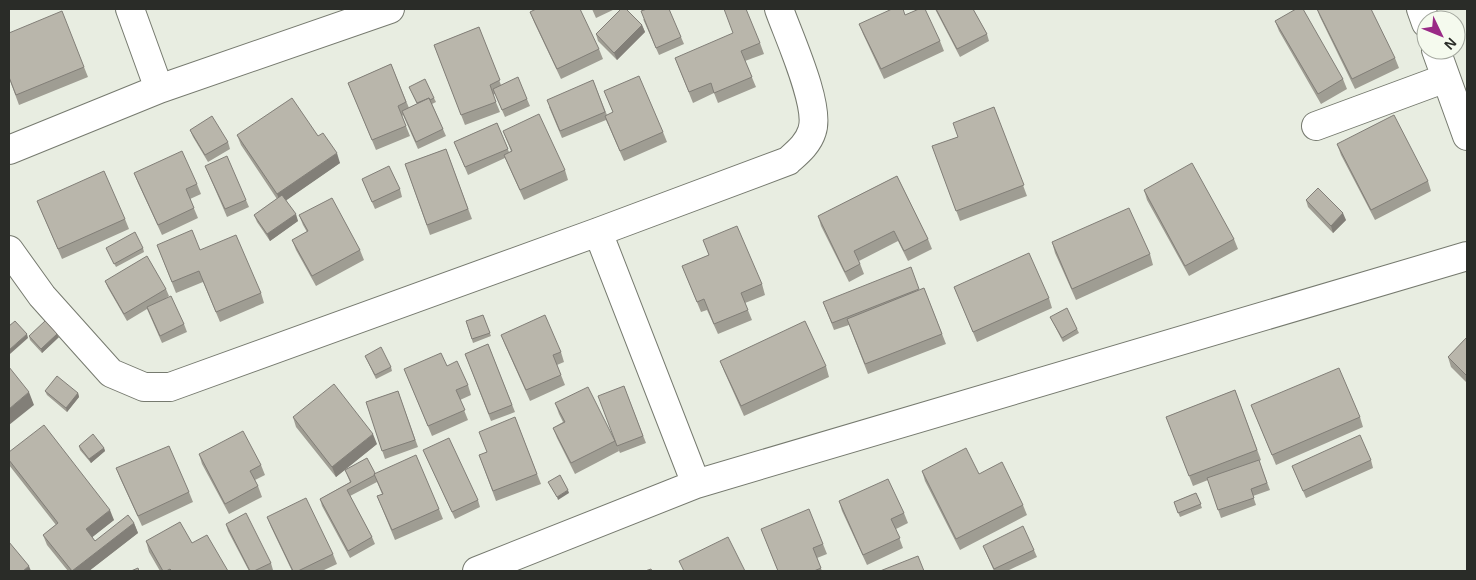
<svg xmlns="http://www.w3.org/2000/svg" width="1476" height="580" font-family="Arial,sans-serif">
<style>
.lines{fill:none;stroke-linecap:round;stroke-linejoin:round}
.street-casing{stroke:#767a6f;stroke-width:30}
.street{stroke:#fff;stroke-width:28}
.wall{fill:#9f9d93}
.shaded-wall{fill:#827f78}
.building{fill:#b9b6ab;stroke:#827f78}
</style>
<rect width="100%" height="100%" fill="#e8ede1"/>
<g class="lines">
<!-- street casing -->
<g class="street-casing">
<path id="street" d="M 130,9 L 159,89
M 1421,9 L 1426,23
M 1436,50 L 1467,136
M 1316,126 L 1446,78
M 9,150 L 159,89 L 390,9
M 598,232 L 696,484
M 9,250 L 42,296 L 111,373 L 144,387 L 170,387 L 598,232 L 788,161 C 798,152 808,144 812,131 C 821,106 788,35 779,9
M 477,571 L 696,484 L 1467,256"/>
</g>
<!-- street -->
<use href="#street" class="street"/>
</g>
<!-- wall -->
<path class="wall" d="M 592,9 L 615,9 L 596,18 Z
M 935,9 L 973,9 L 987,34 L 989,41 L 960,57 Z
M 1317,9 L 1395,58 L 1399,68 L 1355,89 L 1320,17 Z
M 530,12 L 599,49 L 603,59 L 561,79 L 534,22 Z
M 905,15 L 940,41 L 944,51 L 884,79 L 863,34 L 859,24 Z
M 643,19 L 681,37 L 684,44 L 659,55 Z
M 1275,21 L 1343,79 L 1347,89 L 1321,104 L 1279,31 Z
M 642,25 L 645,32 L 617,60 L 598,41 L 596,34 Z
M 479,27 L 501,85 L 527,99 L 530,106 L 505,117 L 495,94 L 493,95 L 500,112 L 465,125 L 434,45 Z
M 760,43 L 764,54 L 745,61 L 756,87 L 718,103 L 714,93 L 693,103 L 675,58 Z
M 391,64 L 409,108 L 417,104 L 409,87 L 434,98 L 436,102 L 432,104 L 446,136 L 418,149 L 403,115 L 402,116 L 410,136 L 376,150 L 348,83 Z
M 84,67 L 88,77 L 19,105 L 9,78 Z
M 593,80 L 607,115 L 613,112 L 604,91 L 663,132 L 667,142 L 624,161 L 606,120 L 562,138 L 549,107 Z
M 994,107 L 1027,196 L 960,221 L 932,146 L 958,137 Z
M 497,123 L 509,152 L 511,151 L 503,131 L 565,170 L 568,180 L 524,200 L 505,158 L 468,175 L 454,142 Z
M 190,130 L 228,142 L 230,149 L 208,162 L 193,137 Z
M 237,135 L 318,136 L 340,163 L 286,200 L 298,221 L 270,241 L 257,222 L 254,215 L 277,199 L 241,145 Z
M 1337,144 L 1428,181 L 1431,191 L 1375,220 L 1341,155 Z
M 446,149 L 472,219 L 430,235 L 405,164 Z
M 205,166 L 246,200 L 249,207 L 227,217 Z
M 134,173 L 197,184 L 201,194 L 190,199 L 198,218 L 162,235 L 138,183 Z
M 897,176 L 928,239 L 932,249 L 908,261 L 898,241 L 859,261 L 864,274 L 849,282 L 821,226 L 818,216 Z
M 362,179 L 400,189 L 402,197 L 375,209 Z
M 1144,190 L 1234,239 L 1238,249 L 1189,276 L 1147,200 Z
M 1306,200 L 1346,220 L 1333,233 L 1308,207 Z
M 37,201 L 125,219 L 129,229 L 62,259 Z
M 299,215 L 360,250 L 364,260 L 316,286 L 296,250 L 292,240 L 307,232 L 303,225 Z
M 703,240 L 762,284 L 765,295 L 745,303 L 752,320 L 718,334 L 707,310 L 701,312 L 682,266 L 709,255 Z
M 1052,242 L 1150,254 L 1153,265 L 1076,300 L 1055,253 Z
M 157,245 L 200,250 L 261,293 L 264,303 L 220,322 L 203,282 L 176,293 Z
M 106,248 L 143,248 L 144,252 L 116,267 Z
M 105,281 L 166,289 L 169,296 L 165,299 L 184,324 L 187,332 L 162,343 L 147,309 L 127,321 L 108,288 Z
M 954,287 L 1049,298 L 1052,308 L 977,342 Z
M 924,288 L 946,344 L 868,374 L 849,325 L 834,330 L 823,302 L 920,290 Z
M 483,315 L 491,336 L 473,343 L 466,321 Z
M 1050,317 L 1077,329 L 1079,333 L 1063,342 Z
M 57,334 L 59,337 L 42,353 L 30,340 L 29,336 Z
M 501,335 L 561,352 L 564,362 L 557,365 L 565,385 L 530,401 L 505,345 Z
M 1467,337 L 1467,383 L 1451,367 L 1448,357 Z
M 488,344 L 515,412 L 491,421 L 465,354 Z
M 365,356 L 391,367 L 392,371 L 376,379 Z
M 720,361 L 826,366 L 829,377 L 744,416 L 724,371 Z
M 447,366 L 468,385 L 471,395 L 460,400 L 468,420 L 432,436 L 404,369 Z
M 624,386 L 646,443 L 620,453 L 617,446 L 619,451 L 575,474 L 557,438 L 553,428 L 563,422 L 559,414 L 555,403 L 615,440 Z
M 1235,390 L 1261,460 L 1259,461 L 1270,490 L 1253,496 L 1256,505 L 1221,518 L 1208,480 L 1193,486 L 1166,417 Z
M 45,391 L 78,393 L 79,397 L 67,412 L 47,395 Z
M 398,391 L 418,447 L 385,459 L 366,402 Z
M 1251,405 L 1360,417 L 1363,427 L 1276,465 Z
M 293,417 L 377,444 L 336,477 L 296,427 Z
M 515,417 L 541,484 L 496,501 L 479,455 L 487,452 Z
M 79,446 L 104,448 L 105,451 L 91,463 L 80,450 Z
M 423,450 L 478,500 L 480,507 L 455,519 Z
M 9,452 L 114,520 L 92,537 L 95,541 L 134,523 L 138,533 L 89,571 L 68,571 L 47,545 L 43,535 L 56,525 L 9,465 Z
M 199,454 L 261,465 L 265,475 L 255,480 L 258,486 L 262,497 L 229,514 L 202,464 Z
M 1371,460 L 1373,468 L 1306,498 L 1292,466 Z
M 116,468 L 189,492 L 193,502 L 142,526 L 120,478 Z
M 345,470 L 375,473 L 439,509 L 443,519 L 395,540 L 377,496 L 382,494 L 377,482 L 350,496 L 372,537 L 375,544 L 350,558 L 322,506 L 320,499 L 350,482 Z
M 922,471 L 979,474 L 1023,505 L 1027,515 L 960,550 L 925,481 Z
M 1196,493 L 1202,508 L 1180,517 L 1174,502 Z
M 839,501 L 904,513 L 908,523 L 896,529 L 903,548 L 867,565 L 842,511 Z
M 267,517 L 333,554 L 337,564 L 322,571 L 292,571 L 271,527 Z
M 226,524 L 271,563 L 273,570 L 270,571 L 249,571 L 228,531 Z
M 761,529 L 823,544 L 827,554 L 817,558 L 822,571 L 778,571 Z
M 146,541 L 192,543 L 228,571 L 160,571 L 149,552 Z
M 983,546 L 1034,550 L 1037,557 L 1007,571 L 994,571 Z"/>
<!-- shaded-wall -->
<path class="shaded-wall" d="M 642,25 L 645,32 L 617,60 L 614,53 Z
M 337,153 L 340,163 L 281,204 L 277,194 Z
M 1343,213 L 1346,220 L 1333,233 L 1331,226 Z
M 296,214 L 298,221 L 270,241 L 267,234 Z
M 27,334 L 28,338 L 10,354 L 9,350 Z
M 57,334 L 59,337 L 42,353 L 41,349 Z
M 29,392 L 34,405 L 9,425 L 9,409 Z
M 78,393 L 79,397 L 67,412 L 66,408 Z
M 373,434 L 377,444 L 336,477 L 332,467 Z
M 104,448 L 105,451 L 91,463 L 89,459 Z
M 568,490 L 569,493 L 558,500 L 557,497 Z
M 110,510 L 114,520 L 90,539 L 86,529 Z
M 134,523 L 138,533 L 89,571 L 72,571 Z
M 29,566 L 31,571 L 23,571 Z"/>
<!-- building -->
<path class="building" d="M 536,9 L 580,9 L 599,49 L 557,69 L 530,12 Z
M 621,9 L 626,9 L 642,25 L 614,53 L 596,34 Z
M 647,9 L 669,9 L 681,37 L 656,48 L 641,11 Z
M 724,9 L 746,9 L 760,43 L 741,51 L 752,77 L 714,93 L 711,83 L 689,92 L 675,58 L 733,33 Z
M 892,9 L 903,9 L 905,15 L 919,9 L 925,9 L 940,41 L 881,69 L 859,24 Z
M 936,9 L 973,9 L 987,34 L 957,49 Z
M 1296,9 L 1303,9 L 1343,79 L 1318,94 L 1275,21 Z
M 1317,9 L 1371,9 L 1395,58 L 1352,79 Z
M 62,11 L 84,67 L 16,95 L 9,77 L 9,33 Z
M 479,27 L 500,80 L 490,85 L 496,102 L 461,115 L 434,45 Z
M 391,64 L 406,102 L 398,106 L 406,126 L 372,140 L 348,83 Z
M 639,76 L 663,132 L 620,151 L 605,116 L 613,112 L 604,91 Z
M 518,77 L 527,99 L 502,110 L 493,89 Z
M 425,79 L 434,98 L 430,100 L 429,98 L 417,103 L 409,87 Z
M 593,80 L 605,112 L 560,131 L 547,100 Z
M 292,98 L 318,136 L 323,133 L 337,153 L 277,194 L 237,135 Z
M 429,98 L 443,129 L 416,142 L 402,111 Z
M 994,107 L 1024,185 L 956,211 L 932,146 L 958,137 L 953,123 Z
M 539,114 L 565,170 L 520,190 L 504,155 L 512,151 L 503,131 Z
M 1394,115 L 1428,181 L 1371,210 L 1337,144 Z
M 212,116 L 228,142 L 205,155 L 190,130 Z
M 497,123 L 508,149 L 465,167 L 454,142 Z
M 446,149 L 468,209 L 427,225 L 405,164 Z
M 182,151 L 197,184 L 186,189 L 194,208 L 158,225 L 134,173 Z
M 227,156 L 246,200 L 225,209 L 205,166 Z
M 1192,163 L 1234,239 L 1185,266 L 1144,190 Z
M 389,166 L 400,189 L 372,202 L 362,179 Z
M 104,171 L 125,219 L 58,249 L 37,201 Z
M 897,176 L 928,239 L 904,251 L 894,231 L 854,251 L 860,264 L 845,272 L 818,216 Z
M 1318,188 L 1343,213 L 1331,226 L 1306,200 Z
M 282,195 L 296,214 L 267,234 L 254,215 Z
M 332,198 L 360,250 L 312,276 L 292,240 L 308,231 L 299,215 Z
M 1129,208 L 1150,254 L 1072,289 L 1052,242 Z
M 737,226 L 762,284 L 741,293 L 748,310 L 714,324 L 704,299 L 697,302 L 682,266 L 709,255 L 703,240 Z
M 192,230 L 200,250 L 236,235 L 261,293 L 216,312 L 199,271 L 172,282 L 157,245 Z
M 135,232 L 143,248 L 114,264 L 106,248 Z
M 1029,253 L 1049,298 L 973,332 L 954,287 Z
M 147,256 L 166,289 L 124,314 L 105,281 Z
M 911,267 L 919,289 L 832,323 L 823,302 Z
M 924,288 L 942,334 L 865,364 L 847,319 Z
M 171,296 L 184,324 L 160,336 L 147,307 Z
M 1067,308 L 1077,329 L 1062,338 L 1050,317 Z
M 483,315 L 490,333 L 472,339 L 466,321 Z
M 545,315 L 561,352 L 553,355 L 561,375 L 526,390 L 501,335 Z
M 15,321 L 27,334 L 9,350 L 9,326 Z
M 45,321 L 57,334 L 41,349 L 29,336 Z
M 805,321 L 826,366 L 741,406 L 720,361 Z
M 1467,337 L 1467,376 L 1448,357 Z
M 488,344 L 512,405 L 489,414 L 465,354 Z
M 381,347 L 391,367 L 375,375 L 365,356 Z
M 441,353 L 447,366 L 457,361 L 468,385 L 456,390 L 465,410 L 428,426 L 404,369 Z
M 9,367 L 29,392 L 9,409 Z
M 1339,368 L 1360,417 L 1272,455 L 1251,405 Z
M 57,376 L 78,393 L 66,408 L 45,391 Z
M 334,384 L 373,434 L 332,467 L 293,417 Z
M 624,386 L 643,436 L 617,446 L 598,396 Z
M 588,387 L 615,441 L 571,463 L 553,428 L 565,422 L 555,403 Z
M 1235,390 L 1257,450 L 1189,476 L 1166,417 Z
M 398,391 L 415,440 L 382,451 L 366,402 Z
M 515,417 L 537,474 L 493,491 L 479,455 L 487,452 L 479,432 Z
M 44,425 L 110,510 L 86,529 L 95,541 L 128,515 L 134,523 L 72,571 L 43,535 L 58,523 L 9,460 L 9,452 Z
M 243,431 L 261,465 L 250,471 L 258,486 L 225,504 L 199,454 Z
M 93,434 L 104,448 L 89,459 L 79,446 Z
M 1360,435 L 1371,460 L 1303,491 L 1292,466 Z
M 449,438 L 478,500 L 452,512 L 423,450 Z
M 169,446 L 189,492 L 138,516 L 116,468 Z
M 966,448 L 979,474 L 1002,462 L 1023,505 L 956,539 L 922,471 Z
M 416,455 L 439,509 L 392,530 L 377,496 L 383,494 L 374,474 Z
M 367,458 L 375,473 L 374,474 L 375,475 L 347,490 L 372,537 L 348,551 L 320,499 L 351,482 L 345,470 Z
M 1259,460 L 1267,483 L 1251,489 L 1254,498 L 1218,510 L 1207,478 Z
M 560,475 L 568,490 L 557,497 L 548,482 Z
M 888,479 L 904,513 L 891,519 L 900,538 L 863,555 L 839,501 Z
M 1196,493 L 1201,504 L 1178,513 L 1174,502 Z
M 306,498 L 333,554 L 298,571 L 293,571 L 267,517 Z
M 809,509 L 823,544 L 813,548 L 821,568 L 814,571 L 778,571 L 761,529 Z
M 246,513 L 271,563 L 254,571 L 250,571 L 226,524 Z
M 180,522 L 192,543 L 207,535 L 228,571 L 172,571 L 170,569 L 166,571 L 163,571 L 146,541 Z
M 1023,526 L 1034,550 L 994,569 L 983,546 Z
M 728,537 L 745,571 L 684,571 L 679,561 Z
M 9,542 L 29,566 L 23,571 L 9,571 Z
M 918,556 L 924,571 L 880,571 Z
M 138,568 L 139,571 L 131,571 Z
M 651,569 L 652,571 L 645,571 Z"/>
<!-- border -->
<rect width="1476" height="580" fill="none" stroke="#2a2c28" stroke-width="20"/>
<!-- north arrow -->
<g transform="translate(1441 35) rotate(133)"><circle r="24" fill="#f5faee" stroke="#a4a89f"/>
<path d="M0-4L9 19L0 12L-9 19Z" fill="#9a2986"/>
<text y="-8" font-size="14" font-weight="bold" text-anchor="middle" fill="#2a2c28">N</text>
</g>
</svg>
